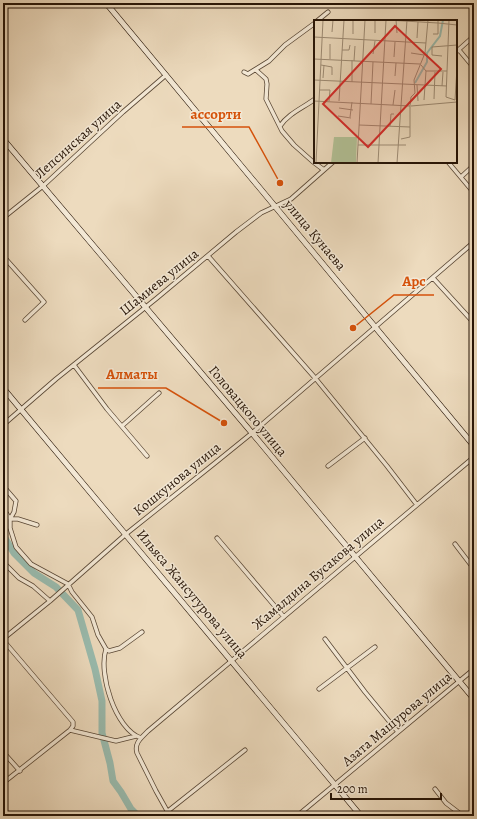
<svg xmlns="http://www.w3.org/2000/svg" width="477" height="819" font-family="Alegreya,serif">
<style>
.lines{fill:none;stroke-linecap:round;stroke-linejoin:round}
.river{stroke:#99bbae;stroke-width:7}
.street-casing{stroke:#584634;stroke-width:5}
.secondary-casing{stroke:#261406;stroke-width:6}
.street{stroke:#f3e8d5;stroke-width:3.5}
.secondary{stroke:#f3e8d5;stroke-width:5}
.labels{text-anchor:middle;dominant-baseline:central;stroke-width:3;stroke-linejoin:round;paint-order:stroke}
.street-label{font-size:14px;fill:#261406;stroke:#f3e8d5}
.inset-river{fill:none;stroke:#99bbae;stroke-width:2}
.inset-road{fill:none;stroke:#9d8b74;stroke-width:1}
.view{fill:#d62828;fill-opacity:0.15;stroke:#d62828;stroke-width:2}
.inset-edge{fill:none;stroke:#261406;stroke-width:2}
.leader{fill:none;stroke:#d5520b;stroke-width:1.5}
.callout-dot{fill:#d5520b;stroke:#f3e8d5;stroke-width:1.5}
.callout-label{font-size:15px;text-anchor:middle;font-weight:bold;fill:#d5520b;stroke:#f3e8d5;stroke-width:3;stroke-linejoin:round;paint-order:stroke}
</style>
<rect width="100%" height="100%" fill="#eddbbe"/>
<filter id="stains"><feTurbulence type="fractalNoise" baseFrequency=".005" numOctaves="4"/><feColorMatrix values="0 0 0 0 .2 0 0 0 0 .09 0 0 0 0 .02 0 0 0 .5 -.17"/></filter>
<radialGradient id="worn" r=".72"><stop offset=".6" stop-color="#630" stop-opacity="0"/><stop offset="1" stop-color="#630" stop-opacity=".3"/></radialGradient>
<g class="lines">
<!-- river -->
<path class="river" d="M 3,535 L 14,553 L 34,573 L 56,587 L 78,610 L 95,669 L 102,701 L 102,733 L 110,763 L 113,781 L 121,792 L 131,809 L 138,816"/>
<!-- street casing -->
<g class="street-casing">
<path id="street" d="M 317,21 L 328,12
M 459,50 L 474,68
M 456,52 L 474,36
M 256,70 L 266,79 L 267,84 L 266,99 L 282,131 L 294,145 L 312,161 L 324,170
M 244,72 L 248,74 L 269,61 L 285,45 L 315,23
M 280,126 C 289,113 303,108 315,99
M 448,162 L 474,193
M 461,177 L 474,165
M 3,218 L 43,186 L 123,112 L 166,75
M 3,256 L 44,302 L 25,320
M 208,256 L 316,379 L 387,466 L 417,505
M 433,278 L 474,323
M 74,365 L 107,409 L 147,456
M 3,425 L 56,379 L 157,298 L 236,232 L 261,213 L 291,199 L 333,162
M 122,426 L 159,393
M 328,466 L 365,438
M 3,486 L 16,501 L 14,512 L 10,519 L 10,528 L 16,547 L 31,564 L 68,584 L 72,592 L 92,617 L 98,635 L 106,649 C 98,673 115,729 141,738
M 3,508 L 10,519 L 18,519 L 37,525
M 217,538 L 284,617
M 455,544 L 474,569
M 3,562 L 19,578 L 33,586 L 50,601
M 3,639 L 50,601 L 126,534 L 215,463 L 252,433 L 474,242
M 325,639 L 365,692 L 398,732
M 3,640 L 73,722 L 73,726 L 70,730 L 3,783
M 106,649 L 109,651 L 120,648 L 142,632
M 319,689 L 375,647
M 70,730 L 116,741 L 136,736
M 3,752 L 20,771
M 435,789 L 446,803 L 463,816
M 168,811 L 245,750
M 170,816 L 156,791 L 137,753 C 134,743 141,738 148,731 L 474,457
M 297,816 L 474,669"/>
</g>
<!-- secondary casing -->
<g class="secondary-casing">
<path id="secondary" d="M 106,3 L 474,446
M 3,9 L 10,3
M 3,139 L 252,433 L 474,699
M 3,388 L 361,816"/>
</g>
<!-- street -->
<use href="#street" class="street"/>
<!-- secondary -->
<use href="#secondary" class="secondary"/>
</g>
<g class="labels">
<!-- street labels -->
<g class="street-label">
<text transform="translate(78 139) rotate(-42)">Лепсинская улица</text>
<text transform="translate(315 235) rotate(50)">улица Кунаева</text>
<text transform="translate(159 282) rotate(-39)">Шамиева улица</text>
<text transform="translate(248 411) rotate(50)">Головацкого улица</text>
<text transform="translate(177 479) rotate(-39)">Кошкунова улица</text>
<text transform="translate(318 573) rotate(-40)">Жамалдина Бусакова улица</text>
<text transform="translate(192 594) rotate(50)">Ильяса Жансугурова улица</text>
<text transform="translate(397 719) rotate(-40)">Азата Машурова улица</text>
</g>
</g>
<!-- overview -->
<g transform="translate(314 20)">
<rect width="143" height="143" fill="#eddbbe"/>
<path d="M 20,117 L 43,117 L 42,143 L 17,143 Z" fill="#b2c196"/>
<path class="inset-river" d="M 101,63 L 113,42 L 113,33 L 126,16 L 129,0"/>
<path class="inset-road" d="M 73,0 L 124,3 L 124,0M 82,0 L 83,13M 135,0 L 132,77 L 141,80M 18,12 L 19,0M 61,13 L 61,0M 39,14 L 39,0M 119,14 L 124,14 L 124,3 L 143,5M 0,17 L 112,23M 103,18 L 104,2M 16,24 L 16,39M 28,30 L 35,30 L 36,25M 97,33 L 110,35M 59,34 L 61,21M 128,36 L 118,35 L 118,27 L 143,25M 80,37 L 81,22M 0,39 L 106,44M 40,41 L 41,26M 7,45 L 18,47 L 18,55M 107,45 L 112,51 L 110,80M 112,51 L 133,51M 81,56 L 82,43M 9,58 L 10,45M 0,60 L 133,66M 38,62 L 38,40M 103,65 L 104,81M 128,66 L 129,52M 5,70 L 16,70 L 15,81M 120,79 L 121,52M 141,80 L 143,48M 0,81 L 96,86 L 96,117 L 87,119M 25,81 L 30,0M 57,84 L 59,42M 79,85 L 81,70M 96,86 L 97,77 L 101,73 L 100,60 L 111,33 L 114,0M 97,86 L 143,82M 25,88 L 39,90M 24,96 L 37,98M 36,97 L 38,82M 45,105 L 96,107M 76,106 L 77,94 L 80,94M 44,125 L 92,125M 2,143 L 9,0M 43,143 L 51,0M 64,143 L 72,0M 83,143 L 93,0"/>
<path class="view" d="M 81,6 L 127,49 L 54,127 L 9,84 Z"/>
<rect width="143" height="143" class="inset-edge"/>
</g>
<!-- callouts -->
<path class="leader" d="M280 183L249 127H182M353 328L394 295H434M224 423L166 388H98"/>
<g class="callout-dot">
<circle cx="280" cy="183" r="4"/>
<circle cx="353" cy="328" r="4"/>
<circle cx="224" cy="423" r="4"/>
</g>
<g class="callout-label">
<text x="216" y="119">ассорти</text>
<text x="414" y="286">Арс</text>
<text x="132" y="379">Алматы</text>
</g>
<!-- margin -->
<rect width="477" height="819" fill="none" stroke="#eddbbe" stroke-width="16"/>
<rect x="4" y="4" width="469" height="811" fill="none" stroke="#261406" stroke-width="2"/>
<rect x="8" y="8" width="461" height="803" fill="none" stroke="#261406"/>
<!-- scale -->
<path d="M331 793v6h110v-6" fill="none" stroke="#261406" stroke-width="2"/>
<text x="337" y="793" font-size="12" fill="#261406" stroke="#f3e8d5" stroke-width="3" paint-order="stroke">200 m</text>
<rect width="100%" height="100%" filter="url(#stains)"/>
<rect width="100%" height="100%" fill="url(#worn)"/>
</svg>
